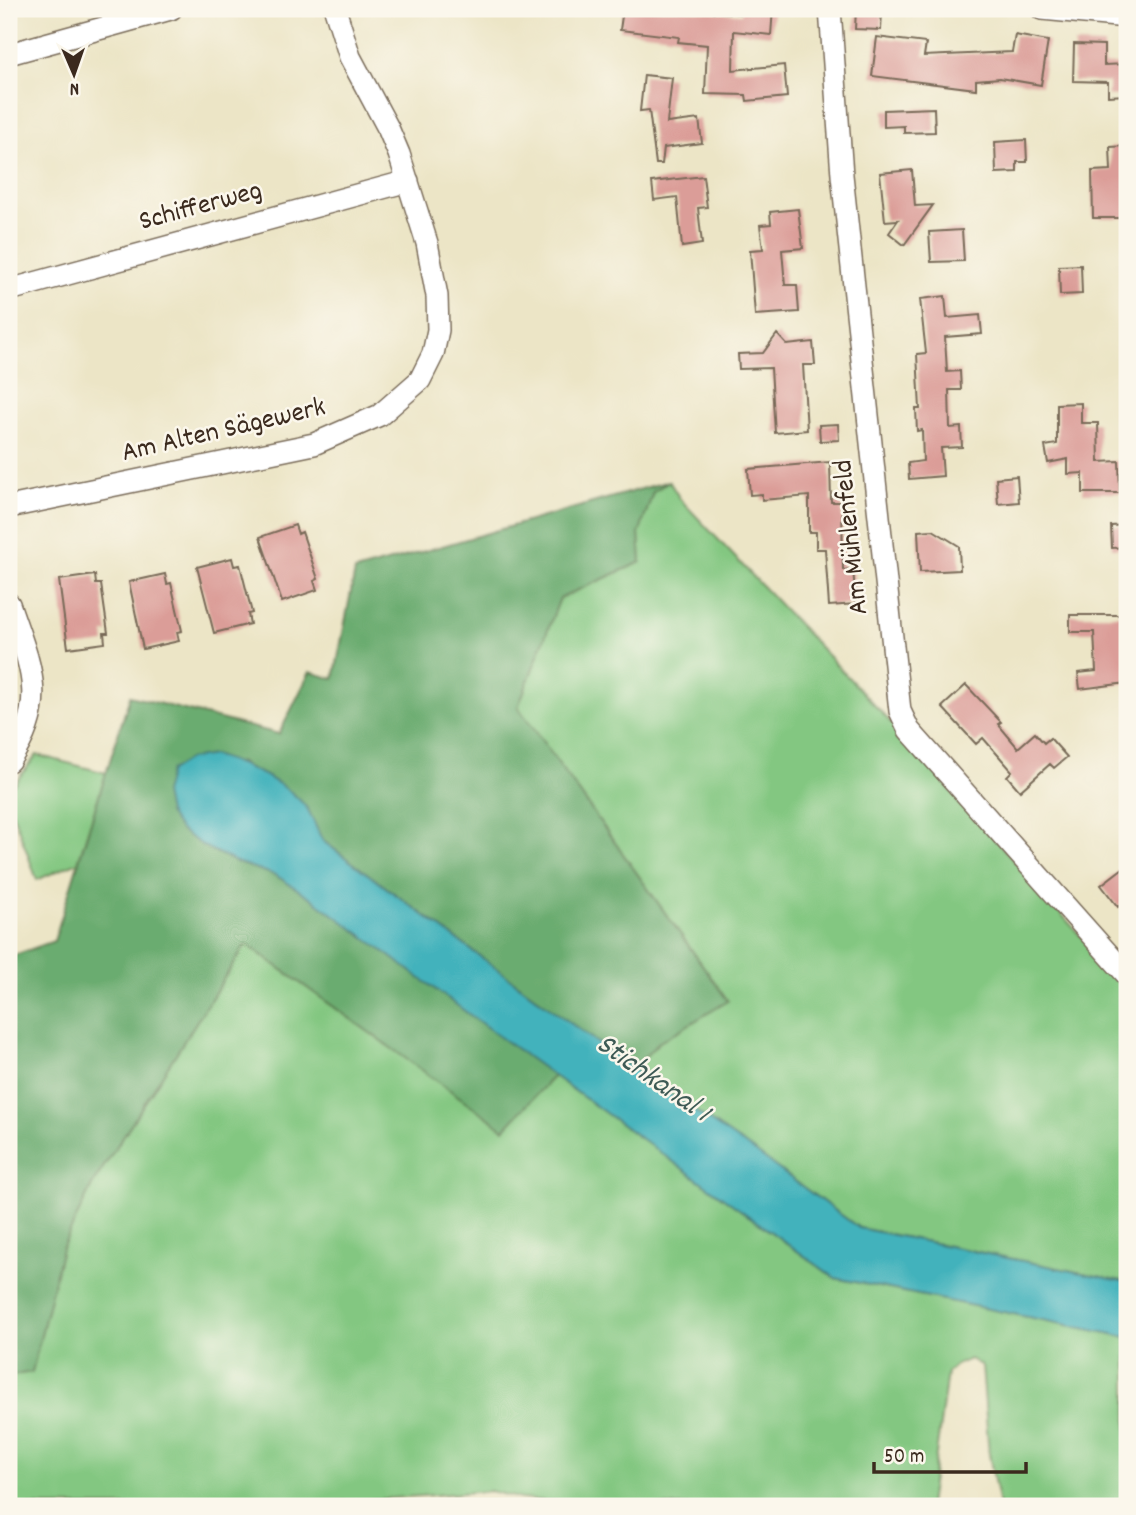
<svg xmlns="http://www.w3.org/2000/svg" width="1136" height="1515" font-family="Dekko,sans-serif">
<style>
.green{fill:#83c781;stroke:#5f7850;stroke-width:2}
.forest{fill:#6aac6f;stroke:#526b46;stroke-width:2}
.water{fill:#43b2bc;stroke:#3f6e6d;stroke-width:2}
.building{fill:#db9d98}
.lines{fill:none;stroke-linecap:round;stroke-linejoin:round}
.minor-casing{stroke:#796b59;stroke-width:24}
.minor{stroke:#fff;stroke-width:21}
.labels{text-anchor:middle;dominant-baseline:central;stroke-width:5;stroke-linejoin:round;paint-order:stroke}
.street-label{font-size:28px;fill:#3b2a1e;stroke:#fbf7ec}
.water-label{font-size:30px;font-style:italic;fill:#3e5a55;stroke:#fbf7ec}
</style>
<rect width="100%" height="100%" fill="#fbf7ec"/>
<filter id="ink" filterUnits="userSpaceOnUse"><feTurbulence type="fractalNoise" baseFrequency=".0143" numOctaves="2"/><feDisplacementMap in="SourceGraphic" scale="14" xChannelSelector="R" yChannelSelector="G"/><feConvolveMatrix kernelMatrix="1 2 1 2 8 2 1 2 1" color-interpolation-filters="sRGB"/></filter>
<filter id="wash" filterUnits="userSpaceOnUse"><feTurbulence type="fractalNoise" baseFrequency=".00686" numOctaves="4" result="noise"/><feDisplacementMap in="SourceGraphic" scale="28" xChannelSelector="R" yChannelSelector="G"/><feGaussianBlur stdDeviation="1.57" result="paint"/><feColorMatrix in="noise" values="0 0 0 0 0 0 0 0 0 0 0 0 0 0 0 0 0 1.4 0 .05"/><feComposite in="paint" operator="in"/></filter>
<g filter="url(#wash)">
<rect width="100%" height="100%" fill="#ece5c6"/>
<!-- green -->
<path class="green" d="M 669,481 L 680,499 L 896,728 L 1127,988 L 1127,1282 L 859,1228 L 751,1149 L 633,1069 L 658,1043 L 728,1001 L 518,707 L 560,598 L 641,562 L 639,534 L 653,492 Z
M 37,755 L 106,773 L 78,862 L 37,880 L 9,803 L 9,790 Z
M 246,944 L 504,1128 L 554,1076 L 835,1278 L 1127,1337 L 1127,1506 L 999,1506 L 989,1454 L 982,1366 L 970,1359 L 956,1365 L 947,1373 L 929,1506 L 607,1506 L 521,1499 L 490,1491 L 282,1506 L 13,1506 L 9,1493 L 9,1376 L 32,1372 L 62,1248 L 92,1185 Z"/>
<!-- forest -->
<path class="forest" d="M 669,481 L 653,492 L 639,534 L 641,562 L 560,598 L 518,707 L 728,1001 L 658,1043 L 633,1069 L 323,841 L 295,796 L 239,762 L 180,830 L 205,847 L 236,862 L 275,875 L 310,897 L 554,1076 L 504,1129 L 246,944 L 92,1185 L 62,1248 L 32,1372 L 9,1376 L 9,957 L 54,941 L 130,696 L 279,734 L 310,672 L 334,679 L 355,571 Z"/>
<!-- water -->
<path class="water" d="M 213,755 C 243,764 290,783 308,810 C 314,820 317,831 323,841 L 633,1069 L 751,1149 L 859,1228 L 1127,1282 L 1127,1337 L 835,1278 L 504,1040 L 310,897 L 275,875 L 236,862 L 205,847 L 180,830 L 168,813 L 164,793 L 170,771 L 189,759 Z"/>
<g id="blocks">
<!-- building -->
<path class="building" d="M 623,9 L 681,9 L 741,14 L 742,9 L 773,9 L 771,35 L 734,31 L 733,70 L 784,65 L 787,97 L 747,101 L 746,95 L 705,94 L 707,45 L 678,42 L 679,37 L 620,30 Z
M 856,9 L 882,10 L 881,30 L 855,29 Z
M 1015,35 L 1048,41 L 1041,85 L 1000,78 L 976,80 L 976,89 L 872,76 L 877,37 L 926,43 L 924,56 L 1012,52 Z
M 1074,44 L 1104,45 L 1104,65 L 1127,64 L 1127,95 L 1108,96 L 1108,82 L 1073,81 Z
M 644,75 L 672,78 L 667,123 L 699,119 L 702,143 L 664,148 L 662,164 L 656,164 L 649,110 L 640,111 Z
M 934,108 L 935,132 L 904,133 L 904,126 L 884,127 L 884,110 Z
M 1026,140 L 1027,162 L 1017,162 L 1017,172 L 996,173 L 995,142 Z
M 1127,146 L 1127,218 L 1093,218 L 1092,171 L 1111,170 L 1110,147 Z
M 912,170 L 915,206 L 933,205 L 904,245 L 889,233 L 898,220 L 885,221 L 880,173 Z
M 703,176 L 707,207 L 698,208 L 702,244 L 682,247 L 677,197 L 654,200 L 652,182 Z
M 798,209 L 803,248 L 782,250 L 785,285 L 797,285 L 799,312 L 755,315 L 750,250 L 763,249 L 760,225 L 771,224 L 770,212 Z
M 962,230 L 964,261 L 931,262 L 929,232 Z
M 1081,265 L 1082,294 L 1060,295 L 1059,266 Z
M 945,296 L 947,318 L 980,315 L 982,334 L 945,337 L 947,372 L 960,371 L 961,390 L 949,390 L 950,428 L 961,427 L 962,447 L 941,448 L 943,476 L 909,479 L 908,463 L 923,461 L 922,430 L 917,431 L 916,409 L 920,409 L 917,354 L 926,353 L 920,299 Z
M 777,334 L 787,345 L 813,342 L 815,365 L 803,365 L 807,430 L 775,433 L 771,368 L 739,369 L 738,354 L 763,353 Z
M 1081,403 L 1081,423 L 1098,423 L 1099,462 L 1119,461 L 1120,493 L 1083,493 L 1083,473 L 1068,474 L 1068,459 L 1048,463 L 1045,446 L 1057,444 L 1057,404 Z
M 838,424 L 839,440 L 820,441 L 819,425 Z
M 830,462 L 831,502 L 842,502 L 843,570 L 853,569 L 856,604 L 829,606 L 825,549 L 816,549 L 816,532 L 809,532 L 809,496 L 762,500 L 762,494 L 750,495 L 748,469 Z
M 1017,476 L 1019,502 L 998,504 L 996,478 Z
M 295,525 L 298,534 L 302,532 L 318,579 L 314,581 L 317,590 L 282,602 L 260,537 Z
M 1127,525 L 1127,547 L 1112,548 L 1111,526 Z
M 933,530 L 959,546 L 960,570 L 920,572 L 918,531 Z
M 232,558 L 234,566 L 240,565 L 252,613 L 248,614 L 250,624 L 214,633 L 197,567 Z
M 165,574 L 167,584 L 171,583 L 182,631 L 177,632 L 179,641 L 143,649 L 129,582 Z
M 95,575 L 96,584 L 101,584 L 108,633 L 104,633 L 105,643 L 68,648 L 59,580 Z
M 1070,615 L 1127,615 L 1127,683 L 1080,689 L 1078,673 L 1096,671 L 1094,632 L 1070,632 Z
M 966,685 L 1001,722 L 998,724 L 1018,748 L 1035,733 L 1044,743 L 1050,738 L 1067,757 L 1054,768 L 1050,764 L 1020,791 L 1007,776 L 1012,771 L 983,738 L 976,744 L 942,707 Z
M 1127,865 L 1127,899 L 1118,907 L 1101,885 Z"/>
</g>
</g>
<g filter="url(#ink)">
<use href="#blocks" fill-opacity="0" stroke="#796b59" stroke-width="2"/>
<g class="lines">
<!-- minor casing -->
<g class="minor-casing">
<path id="minor" d="M 830,9 L 842,175 L 900,711 L 909,730 L 1127,975
M 1042,9 L 1127,17
M 9,54 L 171,9
M 9,290 L 408,181
M 9,507 L 314,444 L 380,415 L 420,380 L 433,354 L 438,330 L 437,296 L 427,243 L 399,154 L 388,128 L 350,57 L 335,9
M 9,604 C 30,665 50,702 9,761"/>
</g>
<!-- minor -->
<use href="#minor" class="minor"/>
</g>
</g>
<g class="labels">
<!-- street labels -->
<g class="street-label">
<text transform="translate(201 208) rotate(-15)">Schifferweg</text>
<text transform="translate(224 432) rotate(-13)">Am Alten Sägewerk</text>
<text transform="translate(853 537) rotate(-96)">Am Mühlenfeld</text>
</g>
<!-- water labels -->
<g class="water-label">
<text transform="translate(652 1080) rotate(35)">Stichkanal 1</text>
</g>
</g>
<!-- margin -->
<rect width="1136" height="1515" fill="none" stroke="#fbf7ec" stroke-width="35"/>
<!-- north arrow -->
<g transform="translate(74 74) rotate(178)" stroke="#fbf7ec" stroke-width="5" paint-order="stroke">
<path d="M0-5L12 26L0 18L-12 26Z" fill="#3b2a1e"/>
<text y="-10" font-size="19" font-weight="bold" text-anchor="middle" fill="#3b2a1e">N</text>
</g>
<!-- scale -->
<path d="M874 1462v10h152v-10" fill="none" stroke="#3b2a1e" stroke-width="3.5"/>
<text x="884" y="1462" font-size="21" fill="#3b2a1e" stroke="#fbf7ec" stroke-width="5" paint-order="stroke">50 m</text>
</svg>
